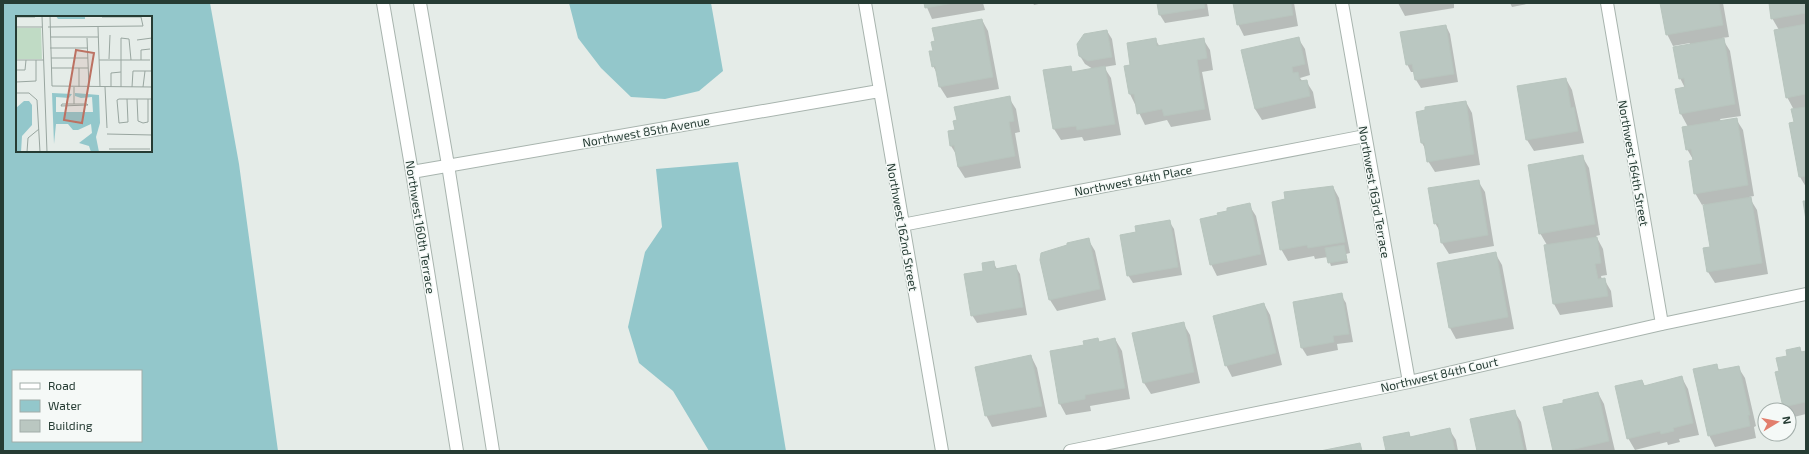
<svg xmlns="http://www.w3.org/2000/svg" width="1809" height="454" font-family="'Exo 2',sans-serif">
<style>
.water{fill:#93c7cb;fill-rule:evenodd}
.shadow{fill:#0003}
.building{fill:#bac7c1;stroke:#b8c5be}
.lines{fill:none;stroke-linecap:round;stroke-linejoin:round}
.street-casing{stroke:#a8b4ae;stroke-width:14}
.street{stroke:#fff;stroke-width:12}
.labels{text-anchor:middle;dominant-baseline:central;stroke-width:3;stroke-linejoin:round;paint-order:stroke}
.street-label{font-size:12px;fill:#263c34;stroke:#f5f9f7}
.inset-road{fill:none;stroke:#99a6a0;stroke-width:1}
.view{fill:#bc7162;fill-opacity:0.15;stroke:#bc7162;stroke-width:2}
.inset-edge{fill:none;stroke:#263c34;stroke-width:2}
</style>
<rect width="100%" height="100%" fill="#e5ece8"/>
<!-- water -->
<path class="water" d="M 3,3 L 210,3 L 239,164 L 278,451 L 3,451 ZM 17,17 L 151,17 L 151,151 L 17,151 ZM 13,371 L 141,371 L 141,441 L 13,441 Z
M 569,3 L 711,3 L 723,71 L 699,91 L 665,99 L 631,97 L 601,68 L 578,38 Z
M 738,162 L 786,451 L 709,451 L 673,391 L 639,363 L 628,327 L 645,252 L 662,227 L 656,169 Z"/>
<!-- shadow -->
<path class="shadow" d="M 925,3 L 983,3 L 985,10 L 932,19 Z
M 1033,3 L 1043,3 L 1034,5 Z
M 1158,3 L 1207,3 L 1209,16 L 1165,23 L 1160,15 Z
M 1234,3 L 1294,3 L 1298,26 L 1244,36 L 1238,24 Z
M 1398,3 L 1454,3 L 1454,8 L 1405,16 Z
M 1510,3 L 1532,3 L 1512,7 Z
M 1661,3 L 1723,3 L 1729,37 L 1722,38 L 1730,51 L 1741,116 L 1720,119 L 1721,121 L 1736,119 L 1743,130 L 1754,196 L 1749,197 L 1757,210 L 1768,274 L 1715,283 L 1708,272 L 1711,247 L 1704,204 L 1702,205 L 1695,193 L 1694,161 L 1687,149 L 1688,127 L 1681,114 L 1685,88 L 1680,78 L 1690,43 L 1673,46 L 1667,34 Z
M 1770,3 L 1806,3 L 1806,187 L 1800,177 L 1794,110 L 1787,97 L 1779,30 L 1772,18 Z
M 982,20 L 988,31 L 999,89 L 947,98 L 940,87 L 938,75 L 933,66 L 934,52 Z
M 1446,26 L 1450,34 L 1458,82 L 1421,88 L 1416,80 L 1415,72 L 1411,72 L 1407,64 Z
M 1107,31 L 1112,39 L 1116,65 L 1104,67 L 1111,78 L 1121,135 L 1084,141 L 1082,137 L 1061,140 L 1054,129 L 1044,71 L 1070,67 L 1073,73 L 1093,69 L 1085,64 L 1080,56 Z
M 1298,38 L 1305,49 L 1310,75 L 1300,78 L 1303,82 L 1306,81 L 1313,92 L 1316,108 L 1262,120 L 1255,109 Z
M 1155,39 L 1160,47 L 1203,39 L 1210,50 L 1213,70 L 1202,72 L 1211,120 L 1171,127 L 1167,120 L 1145,125 L 1130,94 L 1125,67 L 1131,65 Z
M 1566,79 L 1572,90 L 1584,143 L 1534,151 L 1527,140 L 1518,87 Z
M 1009,98 L 1016,109 L 1020,132 L 1015,133 L 1021,168 L 965,178 L 958,167 L 956,154 L 951,146 Z
M 1466,102 L 1472,113 L 1480,165 L 1435,172 L 1428,161 L 1427,152 L 1422,143 Z
M 1582,156 L 1589,168 L 1600,235 L 1596,236 L 1603,249 L 1607,275 L 1601,276 L 1602,280 L 1604,279 L 1611,291 L 1613,307 L 1560,315 L 1554,304 L 1547,245 L 1540,233 Z
M 1478,181 L 1485,192 L 1494,246 L 1449,254 L 1442,243 L 1441,233 L 1435,223 Z
M 1333,187 L 1339,198 L 1350,253 L 1346,254 L 1348,263 L 1331,266 L 1328,257 L 1315,259 L 1314,256 L 1288,261 L 1281,249 L 1286,200 L 1285,193 Z
M 1249,205 L 1256,216 L 1267,265 L 1217,276 L 1211,264 L 1219,216 Z
M 1169,221 L 1174,229 L 1182,275 L 1133,283 L 1128,275 L 1138,233 Z
M 1088,239 L 1095,251 L 1106,300 L 1057,311 L 1050,300 Z
M 1495,253 L 1502,265 L 1514,329 L 1456,339 L 1450,328 Z
M 993,262 L 997,269 L 1015,266 L 1020,274 L 1027,315 L 977,323 L 972,315 L 984,272 Z
M 1341,295 L 1346,303 L 1353,342 L 1337,344 L 1338,350 L 1307,356 L 1302,348 Z
M 1264,304 L 1270,315 L 1282,365 L 1232,377 L 1226,365 Z
M 1183,323 L 1190,335 L 1200,383 L 1151,394 L 1144,383 L 1134,334 Z
M 1115,339 L 1122,351 L 1130,399 L 1090,406 L 1091,411 L 1066,415 L 1060,404 L 1099,343 Z
M 1799,348 L 1802,352 L 1806,352 L 1806,414 L 1790,418 L 1789,410 L 1786,410 L 1783,406 L 1780,372 L 1788,357 Z
M 1031,356 L 1037,368 L 1047,417 L 992,427 L 986,415 Z
M 1716,365 L 1720,371 L 1738,367 L 1745,378 L 1756,426 L 1754,427 L 1756,438 L 1715,447 L 1709,435 Z
M 1682,378 L 1688,389 L 1699,435 L 1679,439 L 1680,442 L 1668,445 L 1667,442 L 1635,450 L 1628,438 L 1642,381 L 1645,386 Z
M 1598,393 L 1604,404 L 1615,451 L 1554,451 L 1565,403 Z
M 1514,411 L 1521,422 L 1527,451 L 1478,451 Z
M 1449,429 L 1456,440 L 1458,451 L 1387,451 L 1408,433 L 1411,438 Z"/>
<!-- building -->
<path class="building" d="M 924,3 L 954,3 L 925,8 Z
M 1157,3 L 1204,3 L 1205,8 L 1159,15 Z
M 1233,3 L 1291,3 L 1293,15 L 1237,25 Z
M 1660,3 L 1719,3 L 1723,25 L 1666,35 Z
M 1769,3 L 1806,3 L 1806,13 L 1771,19 Z
M 982,19 L 993,77 L 939,87 L 935,66 L 932,67 L 929,51 L 933,51 L 931,42 L 935,41 L 932,28 Z
M 1806,24 L 1806,94 L 1786,98 L 1774,30 Z
M 1446,25 L 1454,74 L 1415,80 L 1412,64 L 1406,65 L 1400,32 Z
M 1107,30 L 1112,57 L 1088,61 L 1079,56 L 1077,44 L 1084,34 Z
M 1299,37 L 1305,64 L 1292,67 L 1293,73 L 1298,72 L 1300,81 L 1307,80 L 1310,96 L 1255,109 L 1241,50 Z
M 1156,38 L 1157,46 L 1204,38 L 1207,58 L 1197,60 L 1205,109 L 1164,116 L 1162,109 L 1137,114 L 1134,94 L 1129,94 L 1124,66 L 1130,65 L 1127,43 Z
M 1724,38 L 1735,104 L 1680,114 L 1675,89 L 1685,87 L 1684,78 L 1679,79 L 1673,47 Z
M 1071,66 L 1072,72 L 1105,66 L 1115,124 L 1077,130 L 1076,126 L 1053,129 L 1043,70 Z
M 1566,78 L 1571,108 L 1574,107 L 1578,131 L 1526,140 L 1517,86 Z
M 1010,96 L 1014,121 L 1009,122 L 1015,156 L 958,167 L 954,145 L 950,146 L 948,131 L 955,130 L 953,121 L 957,120 L 954,107 Z
M 1466,101 L 1474,154 L 1427,162 L 1424,143 L 1421,143 L 1416,112 L 1425,110 L 1425,107 Z
M 1806,107 L 1806,176 L 1799,177 L 1789,123 L 1794,122 L 1791,109 Z
M 1737,118 L 1748,185 L 1694,194 L 1689,161 L 1693,160 L 1691,149 L 1686,150 L 1682,127 Z
M 1583,155 L 1595,224 L 1539,234 L 1528,165 Z
M 1479,180 L 1488,235 L 1441,243 L 1438,223 L 1434,224 L 1428,188 Z
M 1333,186 L 1345,242 L 1308,248 L 1307,245 L 1280,250 L 1272,202 L 1285,199 L 1284,192 Z
M 1751,197 L 1762,263 L 1707,272 L 1703,248 L 1710,247 L 1703,205 Z
M 1803,201 L 1806,201 L 1806,220 Z
M 1250,203 L 1261,254 L 1210,265 L 1200,219 L 1218,215 L 1217,213 L 1227,211 L 1227,208 Z
M 1170,220 L 1178,267 L 1127,276 L 1120,235 L 1136,232 L 1135,226 Z
M 1597,237 L 1601,263 L 1595,264 L 1598,279 L 1605,278 L 1608,296 L 1553,304 L 1544,245 Z
M 1089,238 L 1100,289 L 1049,300 L 1040,260 L 1041,253 L 1067,245 L 1067,243 Z
M 1344,245 L 1347,260 L 1328,263 L 1325,248 Z
M 1496,252 L 1508,317 L 1449,328 L 1437,263 Z
M 994,261 L 995,269 L 1016,265 L 1023,307 L 971,316 L 964,274 L 983,271 L 982,263 Z
M 1342,293 L 1349,334 L 1333,336 L 1334,342 L 1301,348 L 1293,302 Z
M 1264,303 L 1276,353 L 1225,366 L 1213,316 Z
M 1184,322 L 1194,372 L 1143,383 L 1132,333 Z
M 1098,338 L 1099,342 L 1115,338 L 1125,388 L 1085,395 L 1085,399 L 1059,404 L 1050,351 L 1084,345 L 1083,341 Z
M 1800,347 L 1801,352 L 1806,351 L 1806,402 L 1783,407 L 1775,372 L 1779,371 L 1776,358 L 1787,356 L 1786,350 Z
M 1031,355 L 1042,406 L 985,416 L 975,367 Z
M 1717,364 L 1718,370 L 1739,366 L 1750,415 L 1748,415 L 1750,426 L 1708,436 L 1693,369 Z
M 1682,376 L 1693,423 L 1673,428 L 1674,431 L 1661,434 L 1660,431 L 1627,439 L 1615,386 L 1642,380 L 1644,386 Z
M 1598,392 L 1609,441 L 1567,451 L 1553,451 L 1543,407 L 1563,403 L 1563,400 Z
M 1515,410 L 1524,451 L 1477,451 L 1470,419 Z
M 1450,428 L 1455,451 L 1386,451 L 1383,437 L 1409,432 L 1410,437 Z
M 1360,443 L 1362,451 L 1320,451 Z"/>
<g class="lines">
<!-- street casing -->
<g class="street-casing">
<path id="street" d="M 383,3 L 412,172 L 457,451
M 420,3 L 448,165 L 493,451
M 865,3 L 942,451
M 1342,3 L 1409,382
M 1607,3 L 1662,324
M 412,172 L 879,91
M 902,225 L 1365,136
M 1070,451 L 1409,382 L 1662,324 L 1806,294"/>
</g>
<!-- street -->
<use href="#street" class="street"/>
</g>
<g class="labels">
<!-- street labels -->
<g class="street-label">
<text transform="translate(646 131) rotate(-10)">Northwest 85th Avenue</text>
<text transform="translate(1634 163) rotate(80)">Northwest 164th Street</text>
<text transform="translate(1133 180) rotate(-11)">Northwest 84th Place</text>
<text transform="translate(1375 192) rotate(80)">Northwest 163rd Terrace</text>
<text transform="translate(421 227) rotate(81)">Northwest 160th Terrace</text>
<text transform="translate(903 227) rotate(80)">Northwest 162nd Street</text>
<text transform="translate(1439 374) rotate(-13)">Northwest 84th Court</text>
</g>
</g>
<!-- overview -->
<g transform="translate(16 16)">
<rect width="136" height="136" fill="#e5ece8"/>
<path d="M 0,12 L 25,12 L 26,43 L 0,43 Z" fill="#c0dbc5"/>
<path d="M 40,0 L 69,0 L 69,3 L 42,3 ZM 36,77 L 56,78 L 53,82 L 40,81 L 40,96 L 77,96 L 76,81 L 65,82 L 59,80 L 59,77 L 83,79 L 84,107 L 80,121 L 83,136 L 75,136 L 73,130 L 63,127 L 76,117 L 75,108 L 62,114 L 57,114 L 52,108 L 40,108 L 38,128 ZM 8,85 L 13,85 L 16,89 L 16,109 L 6,120 L 5,136 L 0,136 L 0,92 Z" fill="#93c7cb"/>
<path class="inset-road" d="M 26,0 L 31,136M 34,0 L 36,70 L 136,71M 0,1 L 19,1M 0,11 L 26,11M 32,11 L 127,10 L 125,1 L 86,1M 82,11 L 84,71M 34,21 L 82,21M 71,22 L 73,71M 121,24 L 136,22M 34,32 L 72,32M 35,42 L 72,42M 93,43 L 94,19M 0,44 L 28,44M 83,44 L 134,44M 125,44 L 125,34 L 134,33M 35,52 L 72,52M 63,52 L 63,71M 0,54 L 9,54 L 10,44M 0,66 L 20,65 L 20,44M 89,71 L 91,112M 95,71 L 95,57 L 105,56M 105,71 L 105,22 L 113,23 L 115,44M 116,71 L 117,55 L 135,55M 127,71 L 129,55M 0,77 L 13,77 L 21,84 L 24,136M 111,83 L 112,106 L 103,107 L 101,84 L 103,83 L 136,83M 121,83 L 122,105 L 127,107 L 132,106 L 132,83M 46,88 L 71,88 L 72,89 L 45,90 ZM 58,88 L 58,71M 91,118 L 136,119M 93,133 L 134,133M 11,136 L 12,122 L 23,113"/>
<path class="view" d="M 60,34 L 78,37 L 66,107 L 48,104 Z"/>
<rect width="136" height="136" class="inset-edge"/>
</g>
<!-- border -->
<rect width="1809" height="454" fill="none" stroke="#263c34" stroke-width="8"/>
<!-- legend -->
<rect x="12" y="370" width="130" height="72" fill="#f5f9f7" stroke="#a2ada9"/>
<rect x="20" y="383" width="20" height="6" fill="#ffffff" stroke="#a2ada9"/>
<text x="48" y="390" font-size="12" fill="#263c34">Road</text>
<rect x="20" y="400" width="20" height="12" fill="#93c7cb" stroke="#a2ada9"/>
<text x="48" y="410" font-size="12" fill="#263c34">Water</text>
<rect x="20" y="420" width="20" height="12" fill="#bac7c1" stroke="#a2ada9"/>
<text x="48" y="430" font-size="12" fill="#263c34">Building</text>
<!-- north arrow -->
<g transform="translate(1777 422) rotate(80)"><circle r="19" fill="#f5f9f7" stroke="#a2ada9"/>
<path d="M0-3L7 15L0 10L-7 15Z" fill="#e27e6d"/>
<text y="-6" font-size="11" font-weight="bold" text-anchor="middle" fill="#263c34">N</text>
</g>
</svg>
